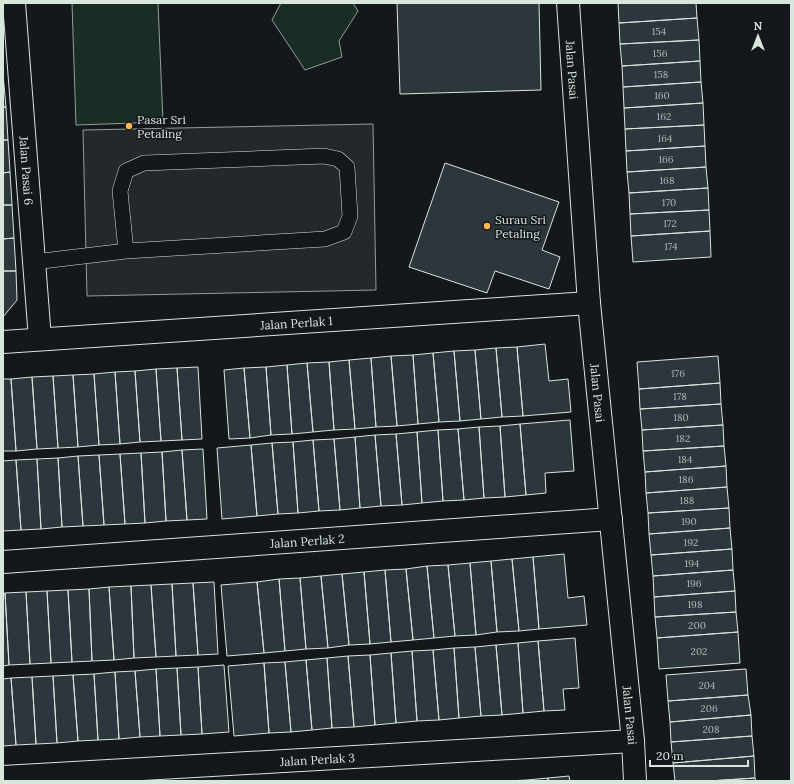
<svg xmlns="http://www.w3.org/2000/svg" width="794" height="784" font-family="Lora,serif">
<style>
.green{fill:#1a2d24;stroke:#939e99}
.parking{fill:#24282b;stroke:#939e99}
.building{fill:#2c363c;stroke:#d8e6dc}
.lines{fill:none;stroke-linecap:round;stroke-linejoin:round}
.lane-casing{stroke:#d8e6dc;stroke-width:16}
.street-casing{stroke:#d8e6dc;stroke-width:24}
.lane{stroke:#14181c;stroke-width:15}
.street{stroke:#14181c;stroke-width:22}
.poi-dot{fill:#ffb74d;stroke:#14181c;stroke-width:1.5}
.labels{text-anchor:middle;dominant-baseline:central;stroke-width:3;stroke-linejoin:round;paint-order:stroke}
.number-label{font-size:10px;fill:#adbab4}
.street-label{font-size:12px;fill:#d8e6dc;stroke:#14181c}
.poi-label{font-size:12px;fill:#d8e6dc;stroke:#14181c;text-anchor:start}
</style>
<rect width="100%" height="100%" fill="#14181c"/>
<!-- green -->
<path class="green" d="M 72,3 L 158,3 L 163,122 L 76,125 Z
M 281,3 L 353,3 L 358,11 L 339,41 L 342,57 L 305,70 L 272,20 Z"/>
<!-- parking -->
<path class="parking" d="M 373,124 L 376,290 L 87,296 L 83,130 Z"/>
<!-- building -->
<path class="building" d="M 397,3 L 539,3 L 541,90 L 400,94 Z
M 618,3 L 696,3 L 697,18 L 619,23 Z
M 697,18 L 699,40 L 620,44 L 619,23 Z
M 699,40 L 700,61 L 622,66 L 620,44 Z
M 700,61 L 701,82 L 623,87 L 622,66 Z
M 3,74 L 6,107 L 3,107 Z
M 701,82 L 703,103 L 624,108 L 623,87 Z
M 703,103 L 704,125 L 625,129 L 624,108 Z
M 3,107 L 6,107 L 8,140 L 3,140 Z
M 704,125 L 705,146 L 626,151 L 625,129 Z
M 3,140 L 8,140 L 10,172 L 3,173 Z
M 705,146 L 706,167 L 627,172 L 626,151 Z
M 445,163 L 559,202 L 542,250 L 560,257 L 549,289 L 495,271 L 487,293 L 409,267 Z
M 706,167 L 708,188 L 629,193 L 627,172 Z
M 10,172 L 12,205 L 3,205 L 3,173 Z
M 708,188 L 709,210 L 630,214 L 629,193 Z
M 3,205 L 12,205 L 14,238 L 3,239 Z
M 709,210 L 710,231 L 631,236 L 630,214 Z
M 710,231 L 711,257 L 633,262 L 631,236 Z
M 14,238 L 16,271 L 3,271 L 3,239 Z
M 3,271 L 16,271 L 17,300 L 3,317 Z
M 545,344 L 549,381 L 568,379 L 571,412 L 523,416 L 517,347 Z
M 517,347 L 523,416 L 502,417 L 496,348 Z
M 496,348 L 502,417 L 481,419 L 475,350 Z
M 475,350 L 481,419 L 460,421 L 454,351 Z
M 454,351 L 460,421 L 439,422 L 433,353 Z
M 433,353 L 439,422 L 418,424 L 413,355 Z
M 413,355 L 418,424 L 397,426 L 391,356 Z
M 391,356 L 397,426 L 376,427 L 371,358 Z
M 718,356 L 720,383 L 639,389 L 637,362 Z
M 371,358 L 376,427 L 355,429 L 349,360 Z
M 349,360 L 355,429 L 334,430 L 329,362 Z
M 329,362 L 334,430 L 313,432 L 307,363 Z
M 307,363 L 313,432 L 292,434 L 287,365 Z
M 287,365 L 292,434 L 271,435 L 266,367 Z
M 198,367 L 202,439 L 182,440 L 177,368 Z
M 266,367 L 271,435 L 250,438 L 244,368 Z
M 177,368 L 182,440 L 161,441 L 156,369 Z
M 244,368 L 250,438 L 229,439 L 224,370 Z
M 156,369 L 161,441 L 140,442 L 135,371 Z
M 135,371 L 140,442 L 120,444 L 115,372 Z
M 115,372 L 120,444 L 99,445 L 94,374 Z
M 94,374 L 99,445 L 78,447 L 73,375 Z
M 73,375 L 78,447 L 58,448 L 53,376 Z
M 53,376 L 58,448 L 37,449 L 32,377 Z
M 32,377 L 37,449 L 16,451 L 11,379 Z
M 3,379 L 11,379 L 16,451 L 3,451 Z
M 720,383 L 721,404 L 640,409 L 639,389 Z
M 721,404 L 723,425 L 642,430 L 640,409 Z
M 570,420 L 574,471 L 545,473 L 546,493 L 526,495 L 520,424 Z
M 520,424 L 526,495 L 505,497 L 500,426 Z
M 723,425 L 724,446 L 643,451 L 642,430 Z
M 500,426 L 505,497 L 484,498 L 479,427 Z
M 479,427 L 484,498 L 464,500 L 458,429 Z
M 458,429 L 464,500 L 443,501 L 438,430 Z
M 438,430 L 443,501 L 422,503 L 417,432 Z
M 417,432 L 422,503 L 402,505 L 396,434 Z
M 396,434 L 402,505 L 381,506 L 375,435 Z
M 375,435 L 381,506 L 360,508 L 355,437 Z
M 355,437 L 360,508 L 340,510 L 334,439 Z
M 334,439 L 340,510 L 319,511 L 313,440 Z
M 313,440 L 319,511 L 298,513 L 293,442 Z
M 293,442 L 298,513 L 278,514 L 272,443 Z
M 272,443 L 278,514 L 257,516 L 251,445 Z
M 251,445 L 257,516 L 222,519 L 217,448 Z
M 724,446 L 726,466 L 645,472 L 643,451 Z
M 203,449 L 207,519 L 187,520 L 182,450 Z
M 182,450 L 187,520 L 166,521 L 162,452 Z
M 162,452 L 166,521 L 145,523 L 141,453 Z
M 141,453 L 145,523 L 125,524 L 120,454 Z
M 120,454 L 125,524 L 104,525 L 99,455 Z
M 99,455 L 104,525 L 83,526 L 78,456 Z
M 78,456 L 83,526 L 62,527 L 58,458 Z
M 58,458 L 62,527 L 41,529 L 37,459 Z
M 37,459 L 41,529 L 21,530 L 16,460 Z
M 16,460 L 21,530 L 3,531 L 3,461 Z
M 726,466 L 727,487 L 646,493 L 645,472 Z
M 727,487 L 729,508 L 648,513 L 646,493 Z
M 729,508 L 730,528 L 649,534 L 648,513 Z
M 730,528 L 732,549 L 651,555 L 649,534 Z
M 732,549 L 733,570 L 653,576 L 651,555 Z
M 564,554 L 568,598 L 584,596 L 587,625 L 539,629 L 533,557 Z
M 533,557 L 539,629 L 519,631 L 512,559 Z
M 512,559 L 519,631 L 497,632 L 491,561 Z
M 491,561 L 497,632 L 476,635 L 470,563 Z
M 470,563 L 476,635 L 455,636 L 448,565 Z
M 448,565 L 455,636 L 434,638 L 427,566 Z
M 427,566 L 434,638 L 413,640 L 406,569 Z
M 406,569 L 413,640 L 391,642 L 385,570 Z
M 385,570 L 391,642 L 370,644 L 364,572 Z
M 733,570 L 735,591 L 654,597 L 653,576 Z
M 364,572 L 370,644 L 349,645 L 342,574 Z
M 342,574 L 349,645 L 328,648 L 321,576 Z
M 321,576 L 328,648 L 306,649 L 300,578 Z
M 300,578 L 306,649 L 285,651 L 279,579 Z
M 279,579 L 285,651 L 264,653 L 257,582 Z
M 214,582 L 218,654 L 198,655 L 193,583 Z
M 257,582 L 264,653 L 227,656 L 221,585 Z
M 193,583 L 198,655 L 176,656 L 172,584 Z
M 172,584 L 176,656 L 156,657 L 151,585 Z
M 151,585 L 156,657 L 134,658 L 131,586 Z
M 131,586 L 134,658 L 114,660 L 109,587 Z
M 109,587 L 114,660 L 92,661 L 89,589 Z
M 89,589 L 92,661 L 72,662 L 68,590 Z
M 68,590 L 72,662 L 51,663 L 47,591 Z
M 47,591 L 51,663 L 30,664 L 26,592 Z
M 735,591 L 736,612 L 655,617 L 654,597 Z
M 26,592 L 30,664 L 9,665 L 5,593 Z
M 5,593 L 9,665 L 3,666 L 3,594 Z
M 736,612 L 738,632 L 657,638 L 655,617 Z
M 738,632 L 740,663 L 659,669 L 657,638 Z
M 575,638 L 579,688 L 563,689 L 565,710 L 544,711 L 538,641 Z
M 538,641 L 544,711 L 523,713 L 518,643 Z
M 518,643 L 523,713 L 502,715 L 496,645 Z
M 496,645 L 502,715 L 481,716 L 475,647 Z
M 475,647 L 481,716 L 459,718 L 454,648 Z
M 454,648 L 459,718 L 439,720 L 433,650 Z
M 433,650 L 439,720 L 417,721 L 412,651 Z
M 412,651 L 417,721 L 396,723 L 391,653 Z
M 391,653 L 396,723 L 375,725 L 370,655 Z
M 370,655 L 375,725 L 354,727 L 348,656 Z
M 348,656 L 354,727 L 332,728 L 327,658 Z
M 327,658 L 332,728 L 312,730 L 306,660 Z
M 306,660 L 312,730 L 291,732 L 285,662 Z
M 285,662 L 291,732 L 269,733 L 264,663 Z
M 264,663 L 269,733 L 234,736 L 228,666 Z
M 224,665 L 229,732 L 202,734 L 198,667 Z
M 198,667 L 202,734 L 181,735 L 177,668 Z
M 177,668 L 181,735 L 160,736 L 156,669 Z
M 156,669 L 160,736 L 140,737 L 135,671 Z
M 746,669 L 748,695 L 668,701 L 666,675 Z
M 135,671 L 140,737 L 119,739 L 115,672 Z
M 115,672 L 119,739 L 98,740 L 94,674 Z
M 94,674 L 98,740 L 78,741 L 73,675 Z
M 73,675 L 78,741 L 57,743 L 53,676 Z
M 53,676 L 57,743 L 36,744 L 32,677 Z
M 32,677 L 36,744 L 16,745 L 11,678 Z
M 11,678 L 16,745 L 3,746 L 3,679 Z
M 748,695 L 751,715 L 670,722 L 668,701 Z
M 751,715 L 752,736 L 671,742 L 670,722 Z
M 752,736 L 754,756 L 673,763 L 671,742 Z
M 754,756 L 755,778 L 709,781 L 675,781 L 673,763 Z
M 569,776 L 570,781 L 548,781 L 548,778 Z
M 548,778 L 548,781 L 527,781 L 527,780 Z
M 755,778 L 756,781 L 709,781 Z
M 527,780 L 527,781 L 506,781 Z"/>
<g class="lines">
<!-- lane casing -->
<g class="lane-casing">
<path id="lane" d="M 34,262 L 126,251 L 325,239 L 344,232 L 350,216 L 347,167 L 338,159 L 324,156 L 144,163 L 126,171 L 120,191 L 126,251"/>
</g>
<!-- street casing -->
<g class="street-casing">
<g id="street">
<path id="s1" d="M 14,3 L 40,339"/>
<path id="s2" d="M 568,3 L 589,303 L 633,741 L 635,781"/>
<path id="s3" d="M 3,342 L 589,303"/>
<path id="s4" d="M 3,562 L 611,519"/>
<path id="s5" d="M 3,777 L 633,741"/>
</g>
</g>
<!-- lane -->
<use href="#lane" class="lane"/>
<!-- street -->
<use href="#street" class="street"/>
</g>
<!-- markers -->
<g class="poi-dot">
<circle cx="129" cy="126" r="4"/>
<circle cx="487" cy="226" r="4"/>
</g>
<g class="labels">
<!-- number labels -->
<g class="number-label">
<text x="659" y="31">154</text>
<text x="660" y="53">156</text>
<text x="661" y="74">158</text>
<text x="662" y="95">160</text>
<text x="664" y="116">162</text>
<text x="665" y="138">164</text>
<text x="666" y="159">166</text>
<text x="667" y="180">168</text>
<text x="669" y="202">170</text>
<text x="670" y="223">172</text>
<text x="671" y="246">174</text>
<text x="678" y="373">176</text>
<text x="680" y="396">178</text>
<text x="681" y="417">180</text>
<text x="683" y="438">182</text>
<text x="685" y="459">184</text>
<text x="686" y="479">186</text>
<text x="687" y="500">188</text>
<text x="689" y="521">190</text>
<text x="691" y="542">192</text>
<text x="692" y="563">194</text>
<text x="694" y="583">196</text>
<text x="695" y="604">198</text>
<text x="697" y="625">200</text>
<text x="699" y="651">202</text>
<text x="707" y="685">204</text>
<text x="709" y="708">206</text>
<text x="711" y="729">208</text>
</g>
<!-- street labels -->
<g class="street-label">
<text stroke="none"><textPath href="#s2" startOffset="67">Jalan Pasai</textPath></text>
<text stroke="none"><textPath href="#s1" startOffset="168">Jalan Pasai 6</textPath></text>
<text stroke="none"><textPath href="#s3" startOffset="294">Jalan Perlak 1</textPath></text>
<text stroke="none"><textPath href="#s2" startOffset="391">Jalan Pasai</textPath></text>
<text stroke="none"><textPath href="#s4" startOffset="305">Jalan Perlak 2</textPath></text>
<text stroke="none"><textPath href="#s2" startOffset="715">Jalan Pasai</textPath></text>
<text stroke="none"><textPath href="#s5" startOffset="315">Jalan Perlak 3</textPath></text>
</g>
<!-- poi labels -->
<g class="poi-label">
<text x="137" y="119">Pasar Sri<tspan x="137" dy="14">Petaling</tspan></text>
<text x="495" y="219">Surau Sri<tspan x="495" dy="14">Petaling</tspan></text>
</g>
</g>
<!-- border -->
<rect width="794" height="784" fill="none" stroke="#d8e6dc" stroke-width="8"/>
<!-- north arrow -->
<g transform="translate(758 36)" stroke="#14181c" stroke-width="3" paint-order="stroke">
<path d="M0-3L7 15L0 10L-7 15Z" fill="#d8e6dc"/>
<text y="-6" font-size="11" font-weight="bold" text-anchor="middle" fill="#d8e6dc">N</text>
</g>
<!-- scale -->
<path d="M650 760v6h98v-6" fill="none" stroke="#d8e6dc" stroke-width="2"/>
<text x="656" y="760" font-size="12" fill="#d8e6dc" stroke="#14181c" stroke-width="3" paint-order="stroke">20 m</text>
</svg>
